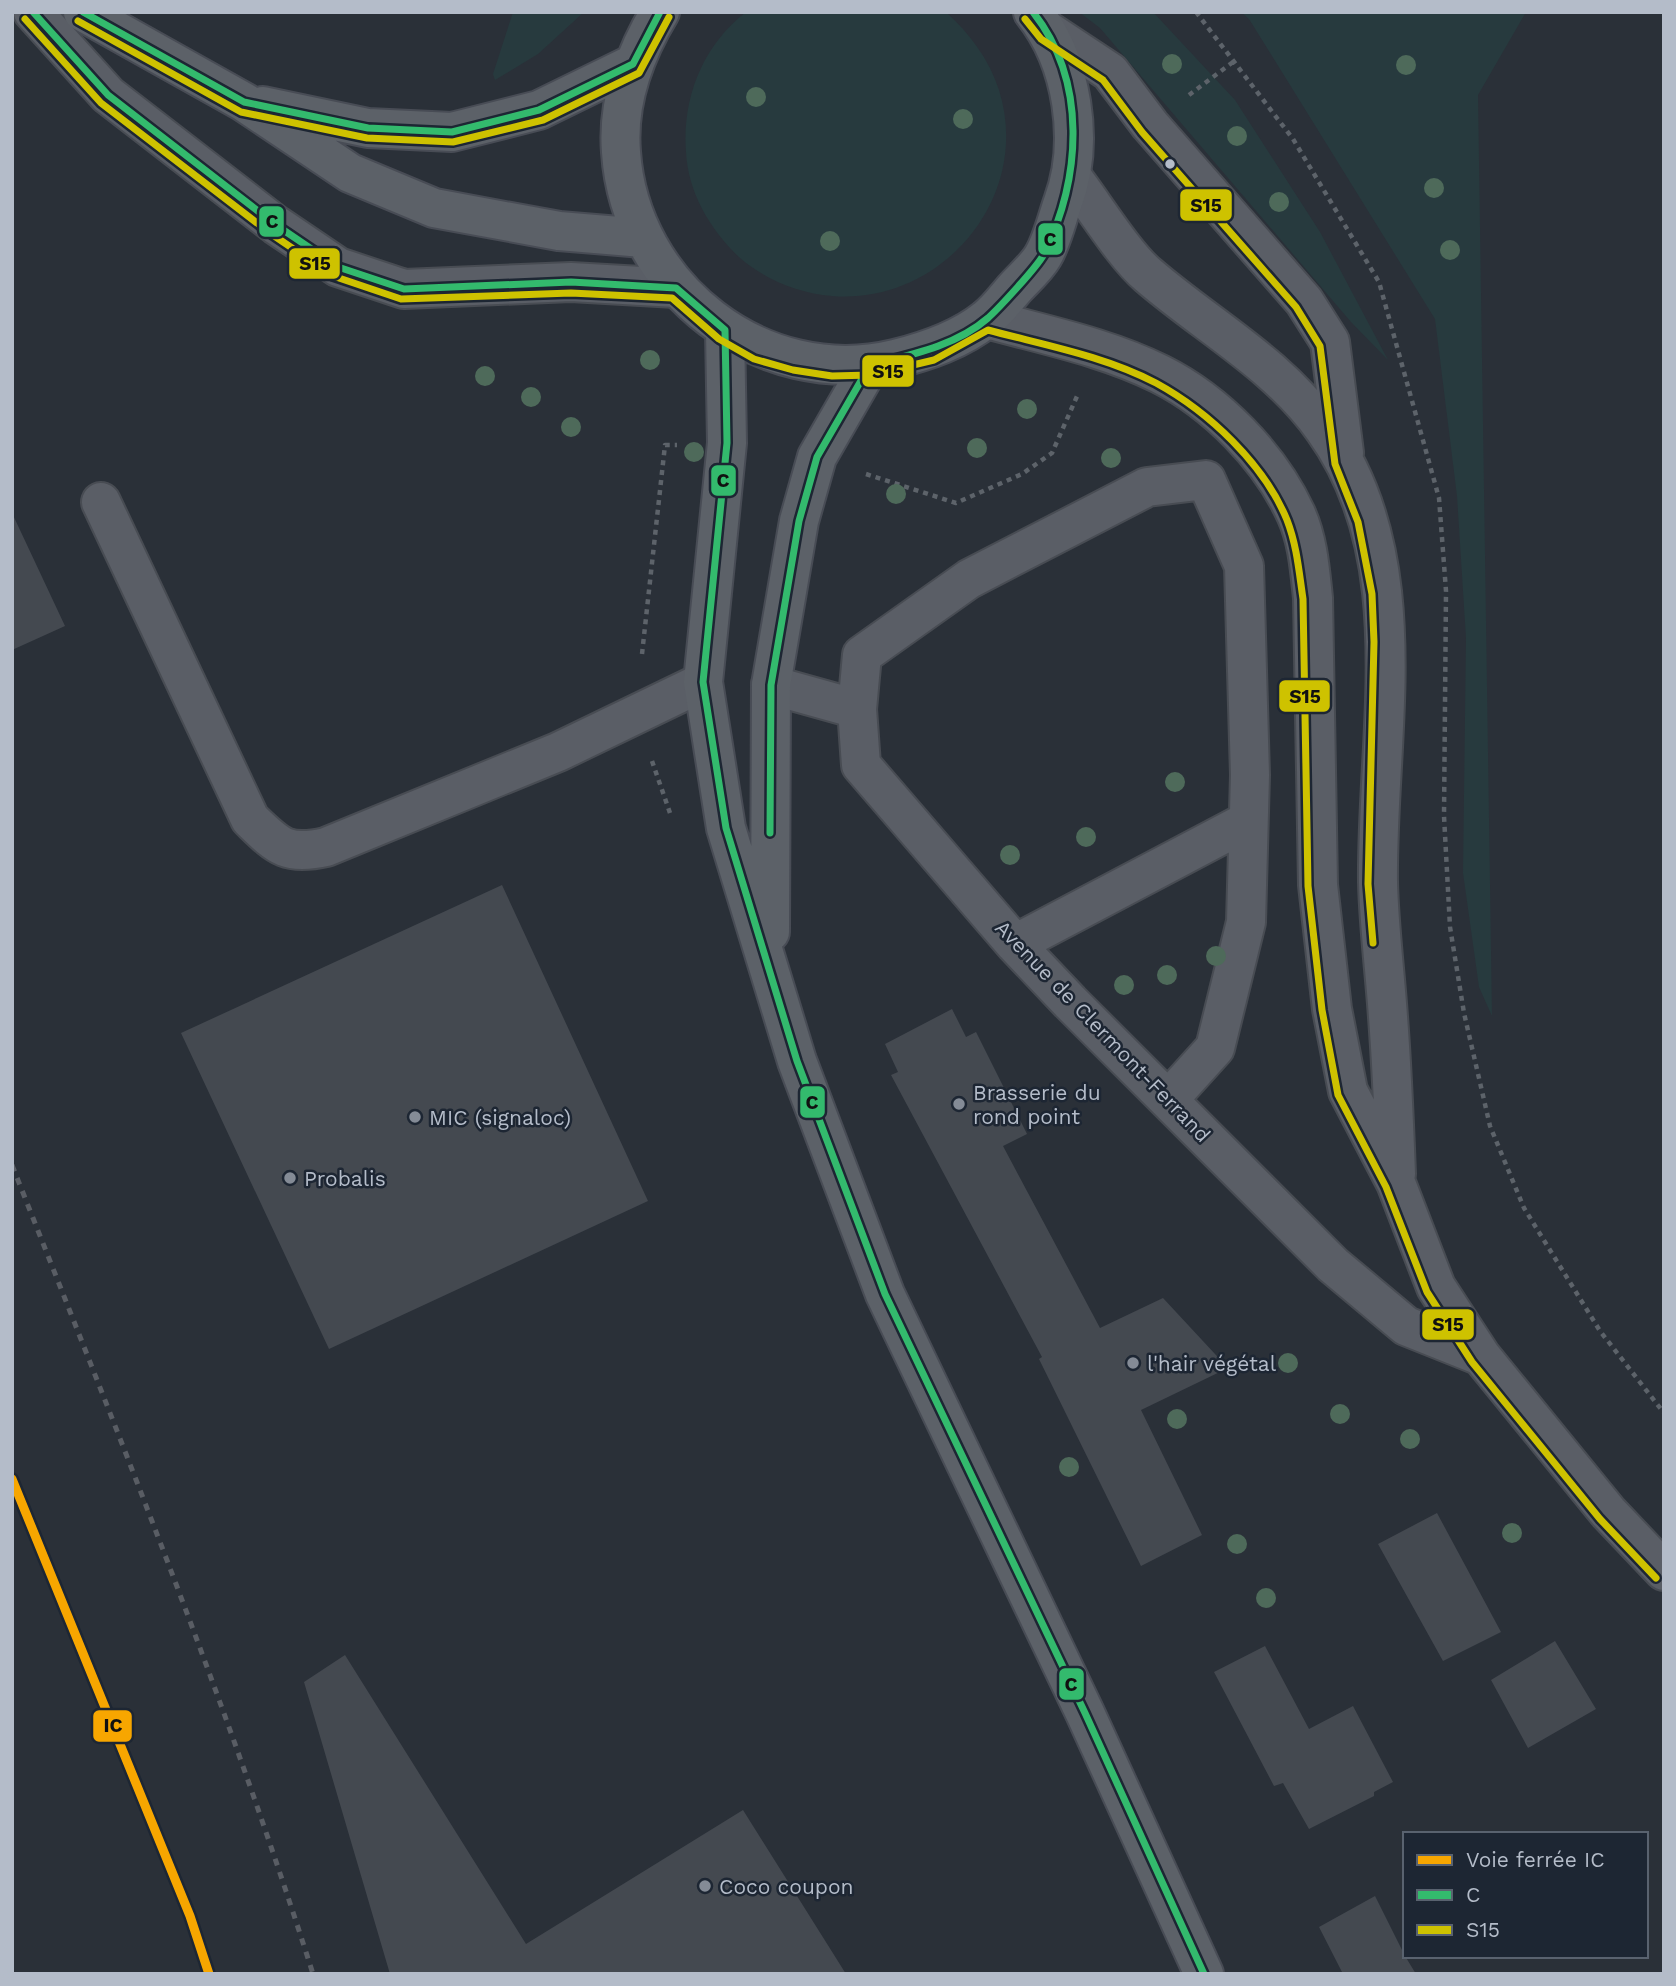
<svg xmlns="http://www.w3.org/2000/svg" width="1676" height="1986" font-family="'Work Sans',sans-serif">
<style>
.green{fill:#273a3e}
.building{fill:#444950}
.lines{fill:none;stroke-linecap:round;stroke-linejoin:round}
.minor-casing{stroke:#484c53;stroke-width:42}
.major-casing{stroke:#484c55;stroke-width:42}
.path{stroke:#5d636a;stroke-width:4.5;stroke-dasharray:5 5;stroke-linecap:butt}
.minor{stroke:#5a5e66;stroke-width:38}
.major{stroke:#5c6168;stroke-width:38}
.rail{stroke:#595d64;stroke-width:5;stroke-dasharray:7 7;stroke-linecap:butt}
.bus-1-casing{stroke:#1d2633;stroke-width:12}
.bus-2-casing{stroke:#1d2633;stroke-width:12}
.bus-1{stroke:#33ba6d;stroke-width:7}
.bus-2{stroke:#cec200;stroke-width:7}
.rail-1-casing{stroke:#1d2633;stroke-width:14}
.rail-1{stroke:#f7a600;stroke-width:9}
.tree{fill:#4e6a5a}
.bus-dot{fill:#b4bcc9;stroke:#1d2633;stroke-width:2.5}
.poi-dot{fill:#848b96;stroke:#1d2633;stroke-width:2.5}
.labels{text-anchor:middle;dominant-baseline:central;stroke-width:5;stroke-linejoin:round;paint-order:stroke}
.street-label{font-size:21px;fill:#b4bcc9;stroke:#1d2633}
.poi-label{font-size:21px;fill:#b4bcc9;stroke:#1d2633;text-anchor:start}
.line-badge{stroke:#1d2633;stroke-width:2.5}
.pale-badge-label{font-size:19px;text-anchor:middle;font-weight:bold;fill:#111}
</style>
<rect width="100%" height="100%" fill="#2a3038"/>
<!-- green -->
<path class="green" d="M 513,12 L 584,12 L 538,54 L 495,80 L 493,74 Z
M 746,12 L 946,12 C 970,34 989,59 999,90 C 1033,198 941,305 832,296 C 798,293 766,280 740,258 C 711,231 688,193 686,152 C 682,99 702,46 746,12 Z
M 1079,12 L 1153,12 L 1235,100 L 1320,232 L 1388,360 L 1351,322 L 1100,28 Z
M 1241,12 L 1526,12 L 1478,95 L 1492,1016 L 1479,987 L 1463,873 L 1466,638 L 1457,496 L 1435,319 L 1249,19 Z"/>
<!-- building -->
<path class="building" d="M 12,513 L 65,626 L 12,650 Z
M 502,885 L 648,1201 L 329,1349 L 181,1033 Z
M 952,1009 L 966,1037 L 976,1032 L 1027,1134 L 1003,1146 L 1100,1328 L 1163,1298 L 1228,1368 L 1141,1410 L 1202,1535 L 1141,1566 L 1039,1359 L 1042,1357 L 891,1075 L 898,1072 L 885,1044 Z
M 1437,1513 L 1501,1632 L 1443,1661 L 1378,1544 Z
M 1555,1641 L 1596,1709 L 1528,1748 L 1491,1680 Z
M 1265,1646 L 1309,1729 L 1353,1706 L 1393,1782 L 1374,1792 L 1374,1796 L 1309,1829 L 1283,1783 L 1274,1786 L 1214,1672 Z
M 345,1655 L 526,1944 L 743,1810 L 846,1974 L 390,1974 L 304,1682 Z
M 1375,1896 L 1405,1956 L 1416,1974 L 1343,1974 L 1319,1927 Z"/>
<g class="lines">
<!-- minor casing -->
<g class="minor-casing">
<path id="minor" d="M 33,12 L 108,95 L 276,225 L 338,267 L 404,289 L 571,282 L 676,288
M 1048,31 L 1110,72 L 1150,125 L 1304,301 L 1330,342 L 1344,453
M 1072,177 C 1093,204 1124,255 1148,275 C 1207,326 1278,364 1324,429 C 1418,559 1376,734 1378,882 C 1379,927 1385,972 1388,1017 C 1392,1069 1394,1121 1396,1174
M 987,319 C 1045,335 1106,347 1160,374 C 1216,402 1270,457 1296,514 C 1308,540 1310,570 1313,598 L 1318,885 L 1332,1009 L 1348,1091 L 1396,1183 L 1436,1287 L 1481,1356 L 1608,1512 L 1664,1571
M 101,502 L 250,819 C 278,846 286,856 326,847 L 558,752 L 703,682
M 771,685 L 857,709 L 861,765 L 1015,944 L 1070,1002 L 1333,1265 L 1406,1326 L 1481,1356
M 857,709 L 862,655 L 969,579 L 1147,487 L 1206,480 L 1244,566 L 1250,775 L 1246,922 L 1215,1048 L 1168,1100
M 1015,944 L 1248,821"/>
</g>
<!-- major casing -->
<g class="major-casing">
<path id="major" d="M 83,12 L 244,102 L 350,173 L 434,208 L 559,231 L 643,238
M 660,12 C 634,55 617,102 621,152 C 630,288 762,391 895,359 C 927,351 960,340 986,319 C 997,311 1006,298 1015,288 C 1024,278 1036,268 1043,256 C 1052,241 1057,219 1063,202 C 1085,142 1073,62 1033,12
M 263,106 L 368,128 L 452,132 L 539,110 L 633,64
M 725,330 L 727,443 L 703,682 L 726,828 L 797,1061 L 885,1294 L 1085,1713 L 1204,1974
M 770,932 L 771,685 L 799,521 L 817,457 L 870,365"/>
</g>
<!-- path -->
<path class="path" d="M 1196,12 L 1293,139 L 1379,282 L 1439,498 L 1446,591 L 1444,816 L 1450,927 L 1464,1013 L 1490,1126 L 1524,1208 L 1600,1331 L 1664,1413
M 1189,95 L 1233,62
M 866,474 L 956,503 L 1022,474 L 1052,453 L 1078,394
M 642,654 L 665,445 L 677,445
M 652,761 L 670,813"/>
<!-- minor -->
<use href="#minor" class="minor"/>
<!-- major -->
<use href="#major" class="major"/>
<!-- rail -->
<path class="rail" d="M 12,1165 C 118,1433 226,1700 313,1974"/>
<!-- bus-1 casing -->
<g class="bus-1-casing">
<path id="bus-1" d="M 33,12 L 108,95 L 276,225 L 338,267 L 404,289 L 571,282 L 676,288 L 725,330 L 727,443 L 703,682 L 726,828 L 797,1061 L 885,1294 L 1085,1713 L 1204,1974
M 83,12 L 244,102 L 368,128 L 452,132 L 539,110 L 633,64 L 660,12
M 770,833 L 771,685 L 799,521 L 817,457 L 870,365 C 910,355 956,346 988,318 C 1000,307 1037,267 1044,254 C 1081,178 1088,82 1033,12"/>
</g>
<!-- bus-2 casing -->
<g class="bus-2-casing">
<path id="bus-2" d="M 25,19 L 101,103 L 270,233 L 333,276 L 401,299 L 571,293 L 672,298 L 719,339 L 754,359 L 793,370 L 832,376 L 871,375 L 934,360 L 988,330 C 1044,345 1105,356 1156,383 C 1209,412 1264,464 1287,520 C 1297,546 1299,572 1303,599 L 1308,886 L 1322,1010 L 1338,1095 L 1386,1187 L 1427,1292 L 1472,1362 L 1600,1519 L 1656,1578
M 1025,19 L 1041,39 L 1103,80 L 1142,132 L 1296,307 L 1320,346 L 1335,464 L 1358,522 L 1372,594 L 1374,642 L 1368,884 L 1373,943
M 78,21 L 241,112 L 367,138 L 453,142 L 543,120 L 639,73 L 669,17"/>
</g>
<!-- bus-1 -->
<use href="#bus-1" class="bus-1"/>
<!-- bus-2 -->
<use href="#bus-2" class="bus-2"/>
<!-- rail-1 casing -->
<g class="rail-1-casing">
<path id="rail-1" d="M 12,1479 L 190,1916 L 209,1974"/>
</g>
<!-- rail-1 -->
<use href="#rail-1" class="rail-1"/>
</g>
<!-- trees -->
<g class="tree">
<circle cx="1172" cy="64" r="10"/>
<circle cx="1406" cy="65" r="10"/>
<circle cx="756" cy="97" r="10"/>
<circle cx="963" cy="119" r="10"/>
<circle cx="1237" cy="136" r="10"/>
<circle cx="1434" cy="188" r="10"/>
<circle cx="1279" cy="202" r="10"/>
<circle cx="830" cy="241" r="10"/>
<circle cx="1450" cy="250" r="10"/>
<circle cx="650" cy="360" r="10"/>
<circle cx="485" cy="376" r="10"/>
<circle cx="531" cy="397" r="10"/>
<circle cx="1027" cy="409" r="10"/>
<circle cx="571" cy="427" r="10"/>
<circle cx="977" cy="448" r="10"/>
<circle cx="694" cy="452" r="10"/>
<circle cx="1111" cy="458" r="10"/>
<circle cx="896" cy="494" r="10"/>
<circle cx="1175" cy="782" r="10"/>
<circle cx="1086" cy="837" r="10"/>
<circle cx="1010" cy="855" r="10"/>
<circle cx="1216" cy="956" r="10"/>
<circle cx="1167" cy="975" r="10"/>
<circle cx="1124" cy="985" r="10"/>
<circle cx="1288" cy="1363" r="10"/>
<circle cx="1340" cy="1414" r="10"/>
<circle cx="1177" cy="1419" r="10"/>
<circle cx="1410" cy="1439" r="10"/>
<circle cx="1069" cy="1467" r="10"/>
<circle cx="1512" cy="1533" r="10"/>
<circle cx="1237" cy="1544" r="10"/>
<circle cx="1266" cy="1598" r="10"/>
</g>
<!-- markers -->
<circle class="bus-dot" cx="1170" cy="164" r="6"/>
<g class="poi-dot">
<circle cx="959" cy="1104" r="7"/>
<circle cx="415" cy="1117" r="7"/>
<circle cx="290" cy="1178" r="7"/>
<circle cx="1133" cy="1363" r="7"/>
<circle cx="705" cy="1886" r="7"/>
</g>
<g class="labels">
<!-- street labels -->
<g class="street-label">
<text transform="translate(1103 1031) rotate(46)">Avenue de Clermont-Ferrand</text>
</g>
<!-- poi labels -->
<g class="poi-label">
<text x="973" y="1092">Brasserie du<tspan x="973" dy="24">rond point</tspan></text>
<text x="429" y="1117">MIC (signaloc)</text>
<text x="304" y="1178">Probalis</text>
<text x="1147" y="1363">l'hair végétal</text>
<text x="719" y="1886">Coco coupon</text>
</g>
</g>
<g class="line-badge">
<rect x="1179" y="188" width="54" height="34" rx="7" fill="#cec200"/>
<rect x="258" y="205" width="27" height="33" rx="7" fill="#33ba6d"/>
<rect x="1037" y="222" width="27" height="34" rx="7" fill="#33ba6d"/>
<rect x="288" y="247" width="53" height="33" rx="7" fill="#cec200"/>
<rect x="861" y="354" width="54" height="34" rx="7" fill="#cec200"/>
<rect x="710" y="464" width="27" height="33" rx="7" fill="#33ba6d"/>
<rect x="1278" y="679" width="53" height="34" rx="7" fill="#cec200"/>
<rect x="799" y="1085" width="27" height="34" rx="7" fill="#33ba6d"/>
<rect x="1421" y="1308" width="54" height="33" rx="7" fill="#cec200"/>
<rect x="1058" y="1667" width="27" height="34" rx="7" fill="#33ba6d"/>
<rect x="92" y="1709" width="41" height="34" rx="7" fill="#f7a600"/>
</g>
<g class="pale-badge-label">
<text x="1206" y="212">S15</text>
<text x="272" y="228">C</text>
<text x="1050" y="246">C</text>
<text x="315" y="270">S15</text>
<text x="888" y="378">S15</text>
<text x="723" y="487">C</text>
<text x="1305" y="703">S15</text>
<text x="812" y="1109">C</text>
<text x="1448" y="1331">S15</text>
<text x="1071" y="1691">C</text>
<text x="113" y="1732">IC</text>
</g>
<!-- border -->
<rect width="1676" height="1986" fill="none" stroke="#b4bcc9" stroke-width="28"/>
<!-- legend -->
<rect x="1403" y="1832" width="245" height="126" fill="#1d2633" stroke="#59626f" stroke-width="2"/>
<rect x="1417" y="1855" width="35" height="10" fill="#f7a600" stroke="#59626f" stroke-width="2"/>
<text x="1466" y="1867" font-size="21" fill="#b4bcc9">Voie ferrée IC</text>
<rect x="1417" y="1890" width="35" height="10" fill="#33ba6d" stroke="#59626f" stroke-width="2"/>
<text x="1466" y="1902" font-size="21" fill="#b4bcc9">C</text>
<rect x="1417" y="1925" width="35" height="10" fill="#cec200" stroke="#59626f" stroke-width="2"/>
<text x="1466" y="1937" font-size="21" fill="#b4bcc9">S15</text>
</svg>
